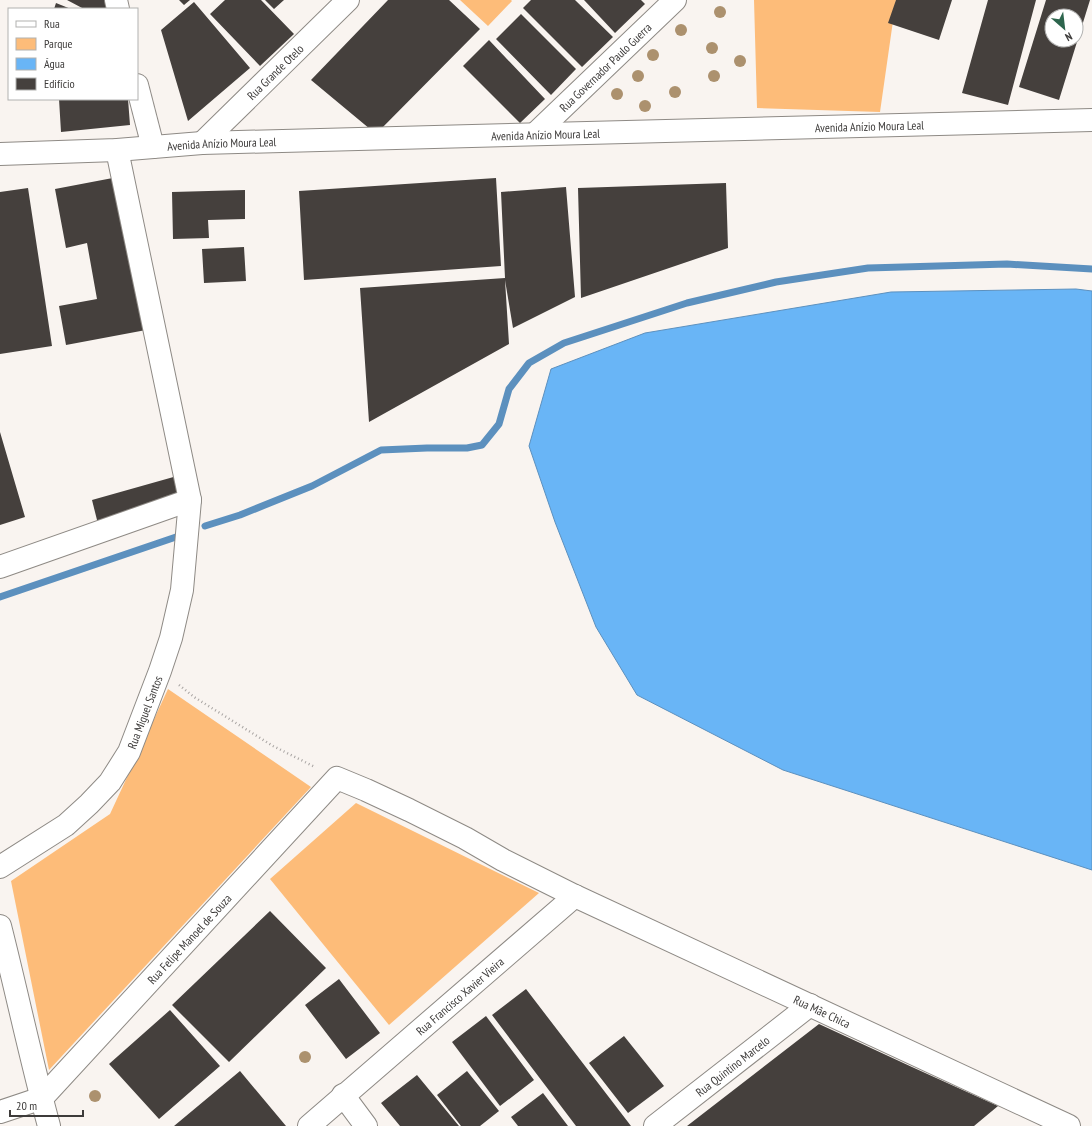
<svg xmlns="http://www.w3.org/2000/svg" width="1092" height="1126" font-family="'PT Sans Narrow',sans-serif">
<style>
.green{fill:#fdbc79}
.water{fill:#69b5f6;stroke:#5c90be}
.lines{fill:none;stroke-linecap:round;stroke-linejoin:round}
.stream{stroke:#5c90be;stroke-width:7}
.building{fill:#45403d;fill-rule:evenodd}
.minor-casing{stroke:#8e8a85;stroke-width:24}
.path{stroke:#a8a4a2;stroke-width:2.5;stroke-dasharray:1 3;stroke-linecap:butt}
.minor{stroke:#fff;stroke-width:22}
.tree{fill:#ac916e}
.labels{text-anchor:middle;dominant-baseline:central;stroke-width:4;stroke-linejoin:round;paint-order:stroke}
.street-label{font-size:12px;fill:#3d3b3a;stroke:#fff}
</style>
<rect width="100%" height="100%" fill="#f9f4f0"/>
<!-- green -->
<path class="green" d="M 460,0 L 511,0 L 512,1 L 488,26 Z
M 754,0 L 896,0 L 880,112 L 757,108 Z
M 168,689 L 311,787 L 49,1070 L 11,881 L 110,814 Z
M 356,803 L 539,893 L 389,1025 L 270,879 Z"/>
<!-- water -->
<path class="water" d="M 1076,289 L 1092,291 L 1092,870 L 783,770 L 637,695 L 596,627 L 555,522 L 529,446 L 551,369 L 645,333 L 891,292 Z"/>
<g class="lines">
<!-- stream -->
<path class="stream" d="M 205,526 L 240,515 L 312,486 L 381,450 L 427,448 L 467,448 L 482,445 L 499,424 L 509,389 L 529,363 L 564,343 L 687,303 L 776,282 L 868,268 L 1007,264 L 1092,269
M 0,597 L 176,537"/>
</g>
<!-- building -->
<path class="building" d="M 67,0 L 108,0 L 110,9 L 84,9 Z
M 179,0 L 190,0 L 184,5 Z
M 225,0 L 261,0 L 294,34 L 260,66 L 210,14 Z
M 265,0 L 284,0 L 274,9 Z
M 388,0 L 449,0 L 480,29 L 376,134 L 311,80 Z
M 531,0 L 575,0 L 613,37 L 582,67 L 523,8 Z
M 584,0 L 641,0 L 645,4 L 615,33 Z
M 896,0 L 952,0 L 939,40 L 888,23 Z
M 988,0 L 1036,0 L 1008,105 L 962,93 Z
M 1046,0 L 1090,0 L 1059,100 L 1019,87 ZM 1052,16 L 1076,16 L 1076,40 L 1052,40 Z
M 194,2 L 250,68 L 188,121 L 161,30 Z
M 56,3 L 71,9 L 54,9 Z
M 521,14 L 576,69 L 551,95 L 496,39 Z
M 489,40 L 545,99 L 520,123 L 463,66 Z
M 59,99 L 128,99 L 130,125 L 61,132 Z
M 118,177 L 146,330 L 66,345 L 59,306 L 97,299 L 87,243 L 66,248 L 55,189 Z
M 496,178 L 501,266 L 304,280 L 299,191 Z
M 726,183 L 728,248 L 581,298 L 578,188 Z
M 566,187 L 575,297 L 513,328 L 505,280 L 509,344 L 369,422 L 360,288 L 505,278 L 501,192 Z
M 28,188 L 52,346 L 0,354 L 0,192 Z
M 245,190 L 245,219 L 208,220 L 209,238 L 173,239 L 172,192 Z
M 244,247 L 246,281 L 204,283 L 202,249 Z
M 0,432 L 25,517 L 0,525 Z
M 177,476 L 181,493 L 98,524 L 92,500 Z
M 270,911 L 326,968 L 229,1062 L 172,1005 Z
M 339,979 L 380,1033 L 346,1059 L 305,1005 Z
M 526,989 L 631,1126 L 576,1126 L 492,1015 Z
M 170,1010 L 220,1066 L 159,1119 L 109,1064 Z
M 486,1016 L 534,1080 L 500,1106 L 452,1042 Z
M 819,1024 L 912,1067 L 998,1106 L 974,1126 L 687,1126 Z
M 624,1036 L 664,1086 L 628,1113 L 589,1063 Z
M 240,1071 L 286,1126 L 174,1126 Z
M 467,1071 L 499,1111 L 480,1126 L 461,1126 L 437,1095 Z
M 417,1075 L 459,1126 L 400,1126 L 381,1103 Z
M 543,1093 L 568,1126 L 518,1126 L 511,1117 Z"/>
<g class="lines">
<!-- minor casing -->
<g class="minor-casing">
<g id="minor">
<path d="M 116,0 L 118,9"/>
<path d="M 137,85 L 153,147"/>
<path id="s1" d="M 535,134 L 675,0"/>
<path id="s2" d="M 202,143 L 348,0"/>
<path id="s3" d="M 0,154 L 117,150 L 202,143 L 1092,120"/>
<path d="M 0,567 L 190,500"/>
<path id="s4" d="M 0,867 L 66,825 L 89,804 L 110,782 L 129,752 L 160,671 L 171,638 L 182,590 L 190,500 L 117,150"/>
<path d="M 0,926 C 17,993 31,1060 49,1126"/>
<path d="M 343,1095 L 366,1126"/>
<path id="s5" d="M 0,1112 L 42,1098 L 337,778 L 366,790 L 409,810 L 465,838 L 503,860 L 575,896 L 1069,1126"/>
<path id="s6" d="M 309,1126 L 575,896"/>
<path id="s7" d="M 655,1126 L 810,1005"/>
</g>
</g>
<!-- path -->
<path class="path" d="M 179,685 L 194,697 L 273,746 L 315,767"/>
<!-- minor -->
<use href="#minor" class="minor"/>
</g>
<!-- trees -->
<g class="tree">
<circle cx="720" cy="12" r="6"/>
<circle cx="681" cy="30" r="6"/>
<circle cx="712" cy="48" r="6"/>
<circle cx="653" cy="55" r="6"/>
<circle cx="740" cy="61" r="6"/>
<circle cx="638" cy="76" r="6"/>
<circle cx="714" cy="76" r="6"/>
<circle cx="675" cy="92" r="6"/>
<circle cx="617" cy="94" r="6"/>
<circle cx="645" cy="106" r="6"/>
<circle cx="305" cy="1057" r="6"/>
<circle cx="95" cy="1096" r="6"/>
</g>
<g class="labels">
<!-- street labels -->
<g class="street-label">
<text stroke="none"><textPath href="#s1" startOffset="97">Rua Governador Paulo Guerra</textPath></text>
<text stroke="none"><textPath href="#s2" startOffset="102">Rua Grande Otelo</textPath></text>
<text stroke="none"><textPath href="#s3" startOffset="870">Avenida Anízio Moura Leal</textPath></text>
<text stroke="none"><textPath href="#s3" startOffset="546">Avenida Anízio Moura Leal</textPath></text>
<text stroke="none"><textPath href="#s3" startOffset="222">Avenida Anízio Moura Leal</textPath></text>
<text stroke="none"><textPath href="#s4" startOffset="218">Rua Miguel Santos</textPath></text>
<text stroke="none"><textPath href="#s5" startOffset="261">Rua Felipe Manoel de Souza</textPath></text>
<text stroke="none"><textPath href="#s6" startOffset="199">Rua Francisco Xavier Vieira</textPath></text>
<text stroke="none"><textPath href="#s5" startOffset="1018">Rua Mãe Chica</textPath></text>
<text stroke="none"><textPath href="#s7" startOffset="98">Rua Quintino Marcelo</textPath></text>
</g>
</g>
<!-- legend -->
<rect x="8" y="8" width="130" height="92" fill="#ffffff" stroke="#b1b1b0"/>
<rect x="16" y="21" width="20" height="6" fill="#ffffff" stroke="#b1b1b0"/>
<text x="44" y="28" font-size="12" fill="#3d3b3a">Rua</text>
<rect x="16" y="38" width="20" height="12" fill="#fdbc79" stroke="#b1b1b0"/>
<text x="44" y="48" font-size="12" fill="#3d3b3a">Parque</text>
<rect x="16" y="58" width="20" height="12" fill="#69b5f6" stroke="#b1b1b0"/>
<text x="44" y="68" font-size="12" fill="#3d3b3a">Água</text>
<rect x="16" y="78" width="20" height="12" fill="#45403d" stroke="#b1b1b0"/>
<text x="44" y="88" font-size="12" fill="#3d3b3a">Edifício</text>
<!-- north arrow -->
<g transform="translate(1064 28) rotate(152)"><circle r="19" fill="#ffffff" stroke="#b1b1b0"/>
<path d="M0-3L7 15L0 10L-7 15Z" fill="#2d654d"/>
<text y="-6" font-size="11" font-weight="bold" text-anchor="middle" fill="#3d3b3a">N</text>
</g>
<!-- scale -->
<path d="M10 1110v6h73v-6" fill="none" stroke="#3d3b3a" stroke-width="2"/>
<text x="16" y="1110" font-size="12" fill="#3d3b3a" stroke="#ffffff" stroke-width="3" paint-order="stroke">20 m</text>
</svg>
